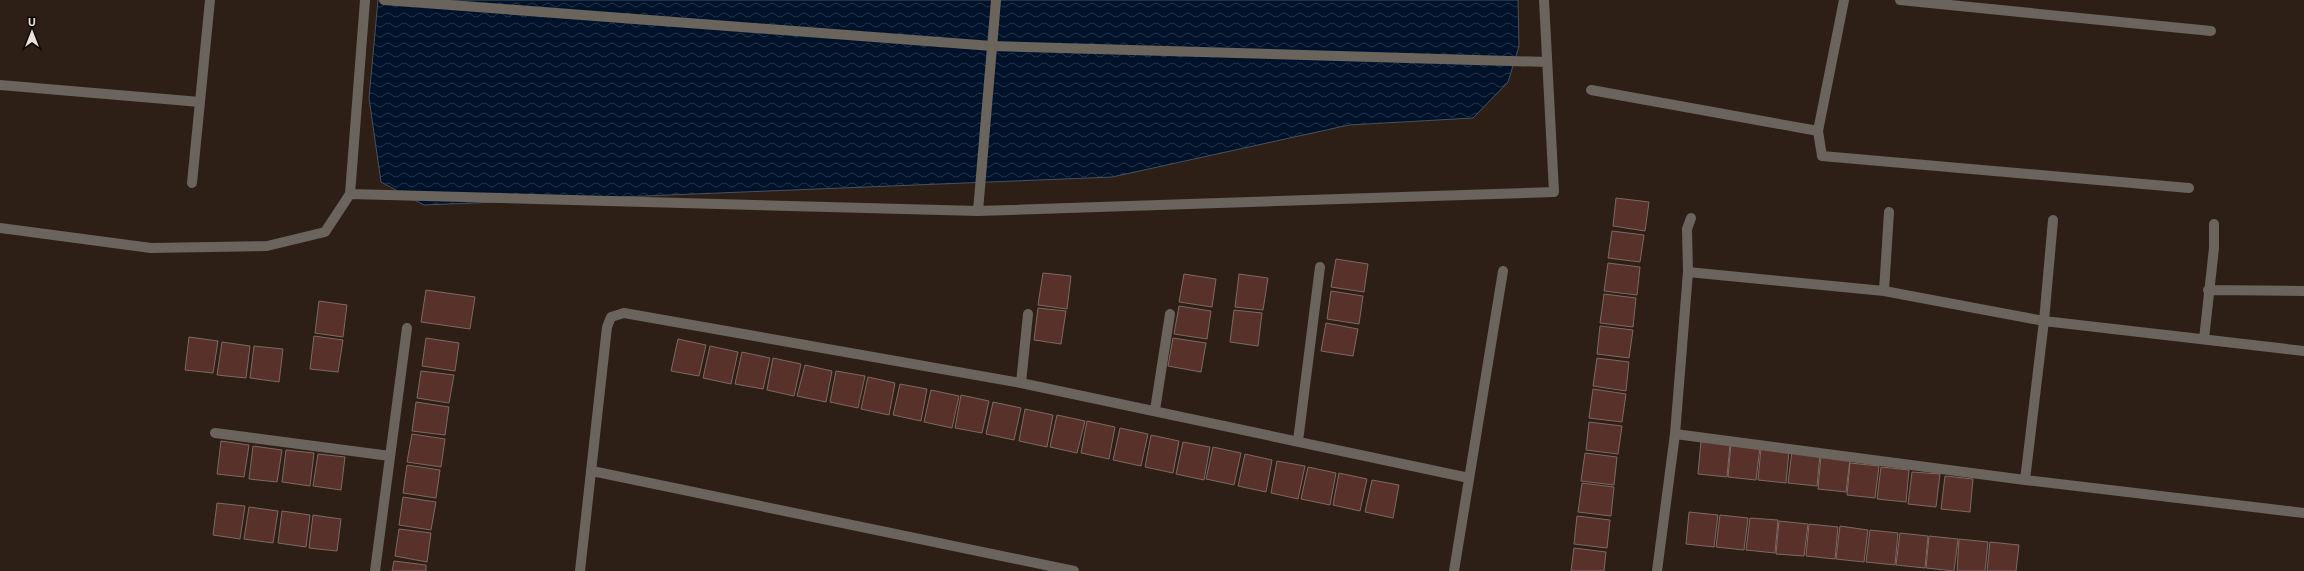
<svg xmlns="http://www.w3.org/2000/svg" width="2304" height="571" font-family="'Open Sans',sans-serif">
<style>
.water{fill:url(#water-waves);stroke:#46505f}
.building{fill:#58322a;stroke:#7e6864}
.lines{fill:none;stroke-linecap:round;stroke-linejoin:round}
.street{stroke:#6a645d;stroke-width:10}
</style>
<defs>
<pattern id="water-waves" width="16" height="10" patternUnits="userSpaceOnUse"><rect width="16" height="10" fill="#00122a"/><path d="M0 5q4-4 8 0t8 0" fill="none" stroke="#253448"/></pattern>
</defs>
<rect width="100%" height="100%" fill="#2d1f15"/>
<!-- water -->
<path class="water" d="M 378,0 L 1518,0 L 1519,46 L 1508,82 L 1473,118 L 1349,125 L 1112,177 L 424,205 L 381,182 L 369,98 Z"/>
<!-- building -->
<path class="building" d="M 1616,198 L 1649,202 L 1645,231 L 1613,226 Z
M 1612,231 L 1644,235 L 1640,262 L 1608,258 Z
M 1336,259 L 1368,264 L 1364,292 L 1331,287 Z
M 1608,263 L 1640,267 L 1637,295 L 1604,291 Z
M 1043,273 L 1071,276 L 1067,309 L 1038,305 Z
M 1184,274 L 1216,279 L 1212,307 L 1179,302 Z
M 1239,274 L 1268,278 L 1263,310 L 1235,307 Z
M 426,290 L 475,297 L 470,329 L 421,322 Z
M 1331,291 L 1363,296 L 1359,324 L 1327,319 Z
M 1604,294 L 1636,298 L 1633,327 L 1600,323 Z
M 319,301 L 347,305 L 343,337 L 315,333 Z
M 1179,306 L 1211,311 L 1207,339 L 1174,334 Z
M 1038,308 L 1066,311 L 1061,344 L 1034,340 Z
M 1234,310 L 1262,313 L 1258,346 L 1230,342 Z
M 1326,323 L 1358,329 L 1353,356 L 1321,351 Z
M 1600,326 L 1633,330 L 1629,358 L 1597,354 Z
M 314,336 L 343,340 L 338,372 L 310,369 Z
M 189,337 L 218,341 L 213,373 L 185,370 Z
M 426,338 L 459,343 L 455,371 L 422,366 Z
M 1173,338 L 1206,343 L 1201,372 L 1168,366 Z
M 678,339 L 706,345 L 699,376 L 671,371 Z
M 222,342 L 250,346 L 246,378 L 217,375 Z
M 254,346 L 283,349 L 279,382 L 250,378 Z
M 710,346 L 738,352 L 731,384 L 703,378 Z
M 742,352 L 770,358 L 763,389 L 735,384 Z
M 773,358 L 801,364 L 794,396 L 767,390 Z
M 1597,358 L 1629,362 L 1626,391 L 1593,386 Z
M 805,365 L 832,371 L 826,402 L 797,396 Z
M 421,371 L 454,375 L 449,403 L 417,398 Z
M 836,371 L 865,376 L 858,408 L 830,402 Z
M 868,377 L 895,383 L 889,415 L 861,409 Z
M 900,384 L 927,389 L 921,421 L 893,415 Z
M 1593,389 L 1626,394 L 1622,422 L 1589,418 Z
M 931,390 L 959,396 L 952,428 L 924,422 Z
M 961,395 L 989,401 L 982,433 L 955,428 Z
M 416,402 L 449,407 L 445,435 L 412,431 Z
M 993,402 L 1021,408 L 1014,440 L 986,434 Z
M 1025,409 L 1053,415 L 1047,447 L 1019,441 Z
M 1057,415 L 1085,421 L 1077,453 L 1050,447 Z
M 1087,421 L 1115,427 L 1109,459 L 1081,453 Z
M 1589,422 L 1622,426 L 1618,454 L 1586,450 Z
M 1120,428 L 1148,434 L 1141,466 L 1113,460 Z
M 412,434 L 445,439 L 441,467 L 407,462 Z
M 1151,435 L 1179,441 L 1173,473 L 1145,467 Z
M 221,441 L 249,445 L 244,477 L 217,474 Z
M 1701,441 L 1730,444 L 1727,477 L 1698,474 Z
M 1183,442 L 1210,447 L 1204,480 L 1176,474 Z
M 1731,444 L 1760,447 L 1756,480 L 1728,477 Z
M 253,446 L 282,450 L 277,482 L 249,479 Z
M 1213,447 L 1241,453 L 1234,485 L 1206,479 Z
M 1761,448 L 1789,451 L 1786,483 L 1758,480 Z
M 286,450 L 314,453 L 310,486 L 282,482 Z
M 1792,451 L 1820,454 L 1817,486 L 1788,483 Z
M 1585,453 L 1617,457 L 1614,485 L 1581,481 Z
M 318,454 L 345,457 L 341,490 L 313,486 Z
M 1245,454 L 1272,460 L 1266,492 L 1238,486 Z
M 1821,456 L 1850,459 L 1846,492 L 1818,489 Z
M 1277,461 L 1305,466 L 1298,499 L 1271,493 Z
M 1850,463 L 1879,466 L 1875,498 L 1847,495 Z
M 407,465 L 440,470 L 436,498 L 403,493 Z
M 1308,467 L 1336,473 L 1330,505 L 1301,499 Z
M 1881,467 L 1909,470 L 1906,502 L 1877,499 Z
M 1912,472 L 1940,474 L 1936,507 L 1908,504 Z
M 1339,473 L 1367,479 L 1360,511 L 1333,505 Z
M 1945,476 L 1973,479 L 1970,512 L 1941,509 Z
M 1372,480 L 1399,485 L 1393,518 L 1365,512 Z
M 1582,483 L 1614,487 L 1611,516 L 1578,512 Z
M 403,497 L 436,502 L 431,530 L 399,525 Z
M 217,503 L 245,506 L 240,539 L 213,535 Z
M 249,507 L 278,511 L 273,543 L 244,539 Z
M 282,511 L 310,515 L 306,547 L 278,543 Z
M 1689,512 L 1718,515 L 1714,547 L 1686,544 Z
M 313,515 L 341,519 L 337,551 L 309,548 Z
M 1720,515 L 1748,518 L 1744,550 L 1716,547 Z
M 1577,516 L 1610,520 L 1607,548 L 1574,544 Z
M 1750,518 L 1778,520 L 1775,553 L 1746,550 Z
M 1779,521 L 1808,524 L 1804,556 L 1776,554 Z
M 1809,524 L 1838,527 L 1835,559 L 1806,556 Z
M 1840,526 L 1868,530 L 1864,562 L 1836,559 Z
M 399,529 L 431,533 L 427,562 L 395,556 Z
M 1870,530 L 1898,533 L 1895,565 L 1866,562 Z
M 1900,533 L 1928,536 L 1925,568 L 1896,565 Z
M 1929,536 L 1958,539 L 1954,571 L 1926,568 Z
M 1959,539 L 1988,542 L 1985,571 L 1957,571 Z
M 1990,542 L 2019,545 L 2016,571 L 1987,571 Z
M 1574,548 L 1606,552 L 1604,571 L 1571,571 Z
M 394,561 L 426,565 L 426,571 L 392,571 Z"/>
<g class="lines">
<!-- street -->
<path class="street" d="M 384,0 L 992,46 L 1547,62
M 1844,0 L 1818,131 L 1822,156 L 2189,188
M 1900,0 L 2211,31
M 0,85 L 200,102
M 1591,90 L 1818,131
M 192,183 L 210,0
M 350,194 L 978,211 L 996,0
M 978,211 L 1554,192 L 1544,0
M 0,228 L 151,248 L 267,246 L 325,232 L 350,194 L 365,0
M 1688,272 L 1884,291 L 2044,321 L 2304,351
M 2208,290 L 2304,291
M 1884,291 L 1889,212
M 2204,339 L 2214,248 L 2214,224
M 1021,383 L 1028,314
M 1155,410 L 1170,314
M 215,433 L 390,456
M 1675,434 L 2025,480 L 2304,513
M 1298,441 L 1320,267
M 592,471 L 1074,571
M 2025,480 L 2044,321 L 2053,220
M 375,571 L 407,328
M 580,571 L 607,327 L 611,317 L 624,313 L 1021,383 L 1469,478
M 1454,571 L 1503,271
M 1657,571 L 1675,434 L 1688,272 L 1687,229 L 1691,218"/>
</g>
<!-- north arrow -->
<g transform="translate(32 32)" stroke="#100a06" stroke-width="3" paint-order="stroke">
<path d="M0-3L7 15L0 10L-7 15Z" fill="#ebe1db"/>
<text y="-6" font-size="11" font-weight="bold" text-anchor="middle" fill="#ebe1db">U</text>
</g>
</svg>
